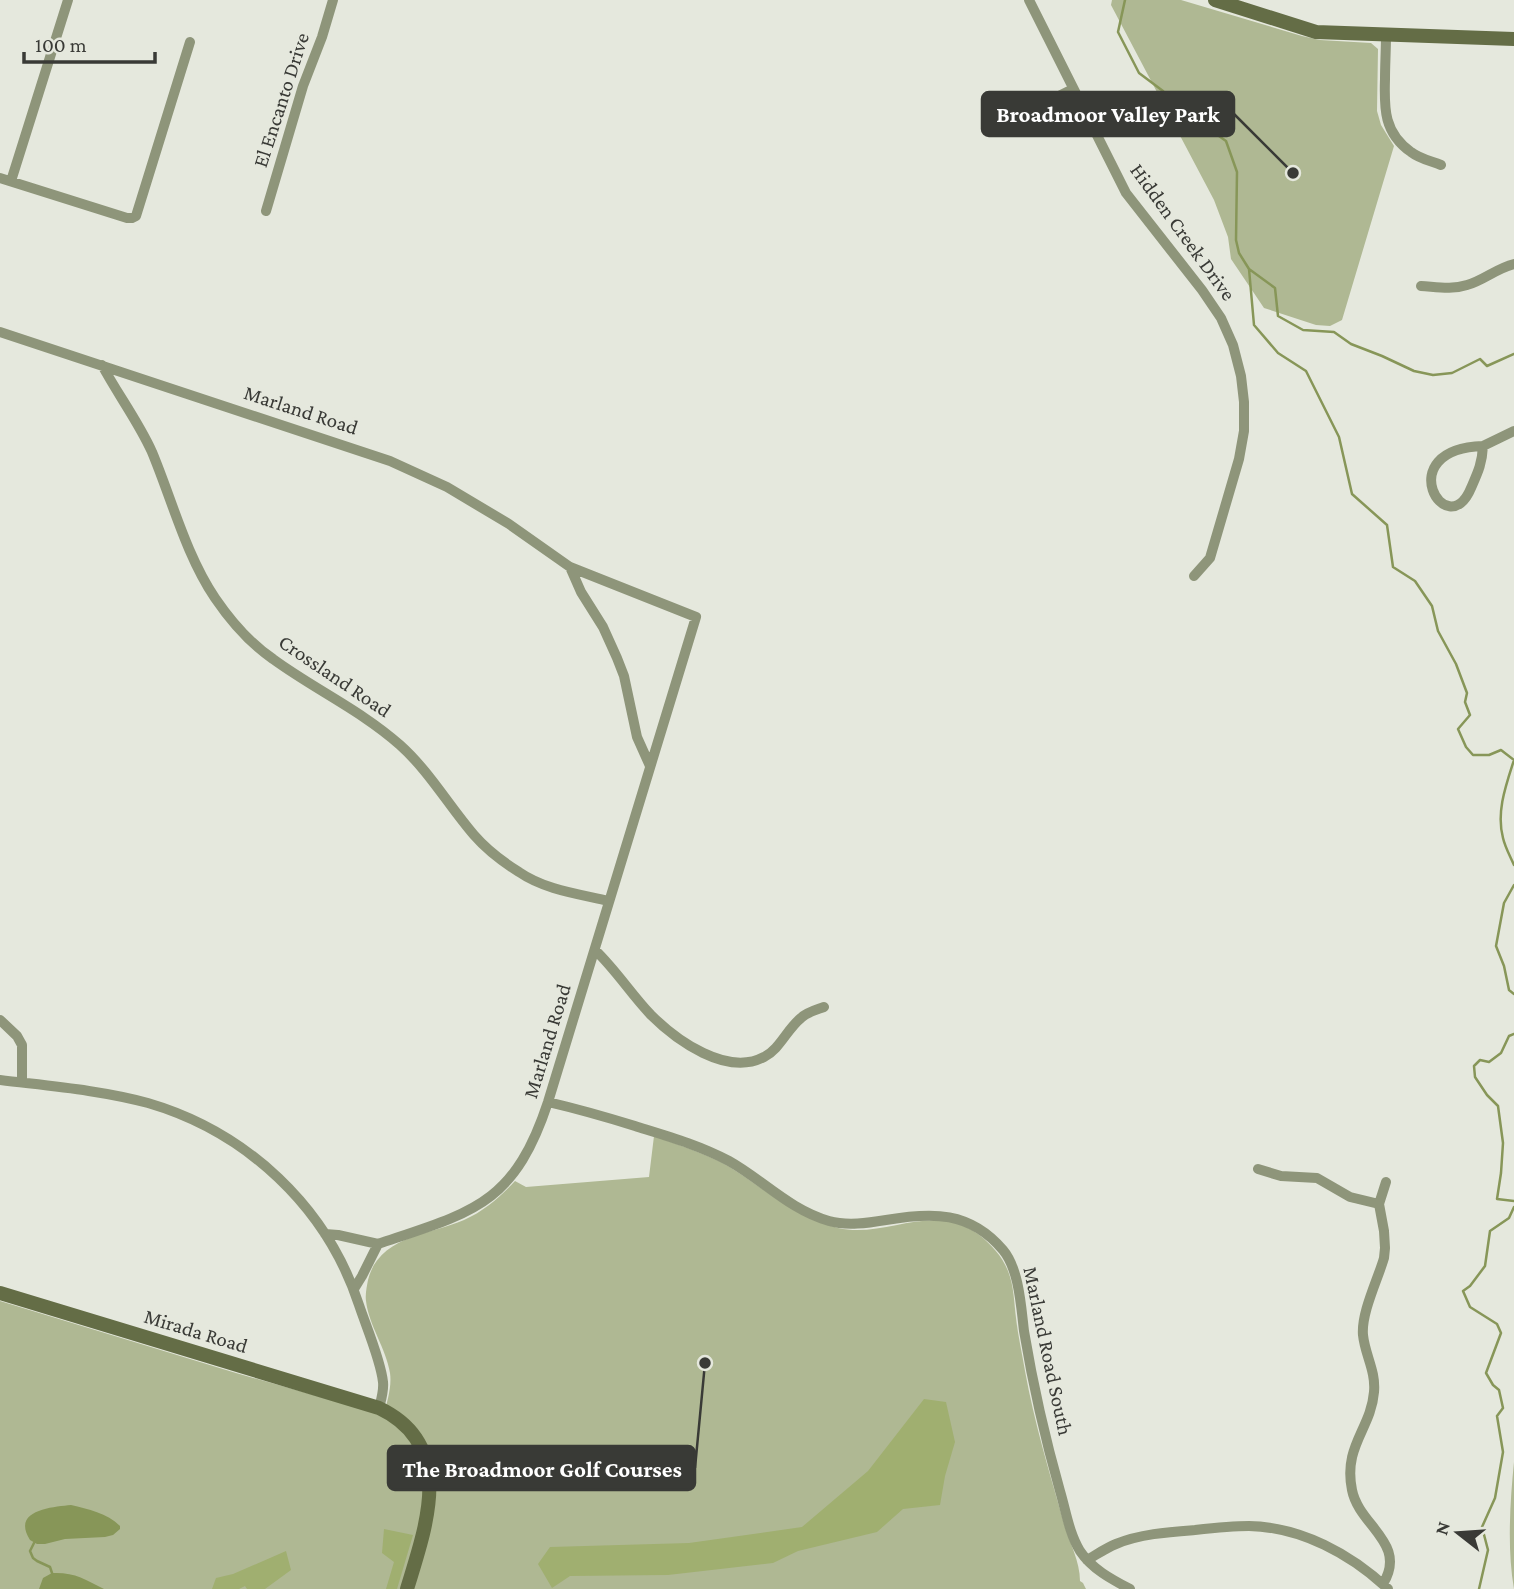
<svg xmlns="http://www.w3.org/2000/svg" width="1514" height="1589" font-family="'Crimson Pro',serif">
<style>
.green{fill:#afb893}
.forest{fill:#a0af70}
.water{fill:#879658}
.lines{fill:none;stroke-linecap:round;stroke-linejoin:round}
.stream{stroke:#879658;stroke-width:2.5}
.street{stroke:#8e957a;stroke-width:10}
.secondary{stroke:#646d46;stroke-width:14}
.labels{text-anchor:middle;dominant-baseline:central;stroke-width:6;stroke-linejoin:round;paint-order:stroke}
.street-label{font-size:21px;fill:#393a36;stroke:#e5e8dd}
.leader{fill:none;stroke:#393a36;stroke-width:2.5}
.callout-dot{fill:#393a36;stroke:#e5e8dd;stroke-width:2.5}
.callout{fill:#393a36;stroke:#393a36;stroke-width:2.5}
.callout-label{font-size:23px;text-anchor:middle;font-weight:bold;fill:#fff}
</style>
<rect width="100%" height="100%" fill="#e5e8dd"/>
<!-- green -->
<path class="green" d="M 1112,0 L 1181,0 L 1302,36 L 1320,40 L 1371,43 L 1378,49 L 1377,111 L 1381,125 L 1394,146 L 1342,320 L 1330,326 L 1316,325 L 1264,308 L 1231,259 L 1228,237 L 1214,200 L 1111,5 Z
M 654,1136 C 679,1145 704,1153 728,1166 C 766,1189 793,1217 838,1228 C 886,1239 932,1201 978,1234 C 991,1244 1002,1256 1008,1271 C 1014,1286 1014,1303 1016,1318 C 1018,1336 1022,1353 1025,1371 C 1034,1421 1049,1471 1063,1520 C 1068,1540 1080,1560 1080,1581 L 1083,1583 L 1086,1589 L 0,1589 L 0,1301 L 236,1373 L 384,1415 C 387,1401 392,1387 390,1373 C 386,1348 369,1326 366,1301 C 365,1294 367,1286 368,1280 C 379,1236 429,1235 464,1220 C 484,1211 499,1198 515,1181 L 526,1187 L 649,1177 Z
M 1514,1462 L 1514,1589 C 1507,1549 1510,1502 1514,1462 Z"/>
<!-- forest -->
<path class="forest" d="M 924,1399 L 946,1402 L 955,1442 L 945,1476 L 940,1505 L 903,1509 L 877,1532 L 798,1551 L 773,1563 L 668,1575 L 570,1576 L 552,1588 L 538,1564 L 550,1547 L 689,1543 L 802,1527 L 868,1471 Z
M 384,1529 L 413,1535 L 397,1589 L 386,1589 L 394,1562 L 382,1553 Z
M 286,1551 L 291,1570 L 265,1589 L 247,1589 L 245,1586 L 239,1589 L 212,1589 L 216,1578 L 233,1574 Z"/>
<!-- water -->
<path class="water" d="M 71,1505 C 88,1509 107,1513 120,1526 L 120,1529 L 113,1535 L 105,1537 L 65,1539 L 45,1544 L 37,1544 L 30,1540 C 11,1510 52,1507 71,1505 Z
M 52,1573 C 74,1572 85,1579 104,1589 L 39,1589 L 43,1578 Z"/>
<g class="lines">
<!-- stream -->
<path class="stream" d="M 1125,0 L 1118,32 L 1139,73 L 1163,91 L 1188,124 L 1194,128 L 1209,129 L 1226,141 L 1237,172 L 1236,240 L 1239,253 L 1249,269 L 1254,325 L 1278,353 L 1306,371 L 1339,437 L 1352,494 L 1387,525 L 1393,567 L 1415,581 L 1432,606 L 1438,631 L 1456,664 L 1467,693 L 1465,702 L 1470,715 L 1458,729 L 1466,747 L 1473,755 L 1489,755 L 1501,750 L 1514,760 C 1506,785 1496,812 1503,838 C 1505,847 1510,856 1514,865
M 1249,269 L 1275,288 L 1278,316 L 1303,330 L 1334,332 L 1351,344 L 1382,356 L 1414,371 L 1433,375 L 1452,373 L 1480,359 L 1487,366 L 1514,354
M 1514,885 L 1504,903 L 1496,946 L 1504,966 L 1509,990 L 1514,994
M 1514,1034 L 1509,1036 L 1501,1053 L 1489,1062 L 1480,1060 L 1474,1066 L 1475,1077 L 1487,1095 L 1498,1106 L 1503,1143 L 1501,1173 L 1497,1199 L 1514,1201
M 34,1543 L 30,1551 L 33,1558 L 37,1561 L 50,1567 L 52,1573
M 1479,1589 L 1488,1550 L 1482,1527 L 1495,1498 L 1503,1452 L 1497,1416 L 1503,1408 L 1499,1390 L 1493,1385 L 1486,1373 L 1501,1333 L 1497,1324 L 1470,1307 L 1463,1291 L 1470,1286 L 1485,1266 L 1490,1231 L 1509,1218 L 1514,1207"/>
<!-- street -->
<path class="street" d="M 1029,0 L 1126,193 L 1202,290 L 1221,318 L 1233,345 L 1241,376 L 1244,402 L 1244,431 L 1239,459 L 1210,558 L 1194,576
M 1386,35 C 1386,50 1385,65 1385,79 C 1384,109 1384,133 1411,152 C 1420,159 1431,161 1441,165
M 1019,116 L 1073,89
M 0,178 L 127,218 L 132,218 L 136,216 L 190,42
M 11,181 L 68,0
M 266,211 L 303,86 L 322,37 L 333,0
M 1421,286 C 1437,287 1452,290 1467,285 C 1484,280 1497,268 1514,264
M 0,332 L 390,461 L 447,487 L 509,524 L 570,567 L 696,617 L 548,1102 C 514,1205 473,1212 378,1244
M 102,365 C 118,395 138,421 152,452 C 172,500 186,555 215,598 C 230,620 251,644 273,659 C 314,689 362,711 400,745 C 429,771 449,806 474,835 C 487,850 503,862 519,872 C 545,890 579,894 609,901
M 1483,446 C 1482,464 1478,472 1471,488 C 1447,546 1389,449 1483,446 Z
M 1483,446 L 1514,431
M 570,567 L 581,592 L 603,627 L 617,658 L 624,676 L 637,737 L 650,766
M 595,950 C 616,970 631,994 651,1015 C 676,1040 727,1077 764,1057 C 780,1049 787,1029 801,1018 C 807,1012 816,1010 824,1007
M 0,1020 L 17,1036 L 22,1045 L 22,1082
M 0,1080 C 49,1086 100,1090 148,1103 C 247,1132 327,1207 359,1305 C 366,1326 381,1361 383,1382 C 384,1391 381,1400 379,1408
M 548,1102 C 578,1109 606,1117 635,1126 C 667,1136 699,1145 729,1161 C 763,1180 790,1210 829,1221 C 847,1226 868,1223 886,1220 C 932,1212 970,1211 1003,1250 C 1019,1269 1021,1306 1024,1331 C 1033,1385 1045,1438 1060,1491 C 1066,1511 1069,1533 1080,1551 C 1092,1569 1111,1579 1130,1589
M 1258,1169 L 1281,1176 L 1317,1178 L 1350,1197 L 1379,1204
M 325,1234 L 338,1235 L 378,1244
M 354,1289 L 362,1276 L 378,1244
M 1087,1560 C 1096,1555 1106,1548 1116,1544 C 1140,1534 1169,1532 1195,1530 C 1213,1528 1231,1526 1249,1526 C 1301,1527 1351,1554 1388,1589
M 1383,1584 C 1408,1543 1359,1526 1352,1490 C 1343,1446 1371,1429 1374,1392 C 1376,1371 1365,1355 1363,1335 C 1361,1313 1378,1279 1384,1258 L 1385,1248 L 1384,1231 L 1379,1204 L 1386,1182"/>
<!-- secondary -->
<path class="secondary" d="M 1215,0 L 1316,32 L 1514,39
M 0,1293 L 379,1408 C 457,1445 426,1526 407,1589"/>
</g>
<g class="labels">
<!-- street labels -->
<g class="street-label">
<text transform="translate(281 100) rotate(-72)">El Encanto Drive</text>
<text transform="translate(1183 232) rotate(54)">Hidden Creek Drive</text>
<text transform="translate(301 410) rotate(18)">Marland Road</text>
<text transform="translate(335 676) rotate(34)">Crossland Road</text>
<text transform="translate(547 1041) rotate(-73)">Marland Road</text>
<text transform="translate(196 1331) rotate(17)">Mirada Road</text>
<text transform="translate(1048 1351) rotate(78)">Marland Road South</text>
</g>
</g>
<!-- callouts -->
<path class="leader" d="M1293 173L1234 114M705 1363L695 1468"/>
<g class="callout-dot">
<circle cx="1293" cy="173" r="7"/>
<circle cx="705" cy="1363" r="7"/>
</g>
<g class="callout">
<rect x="982" y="92" width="252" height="44" rx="7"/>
<rect x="388" y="1446" width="307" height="44" rx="7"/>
</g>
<g class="callout-label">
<text x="1108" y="122">Broadmoor Valley Park</text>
<text x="542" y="1477">The Broadmoor Golf Courses</text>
</g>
<!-- north arrow -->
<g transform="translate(1458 1533) rotate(287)" stroke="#e5e8dd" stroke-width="5" paint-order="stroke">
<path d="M0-5L12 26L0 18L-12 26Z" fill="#393a36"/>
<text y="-10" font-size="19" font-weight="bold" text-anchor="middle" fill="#393a36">N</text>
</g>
<!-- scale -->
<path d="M24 52v10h131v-10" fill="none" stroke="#393a36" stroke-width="3.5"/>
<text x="35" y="52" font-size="21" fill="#393a36" stroke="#e5e8dd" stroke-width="5" paint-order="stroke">100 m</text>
</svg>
